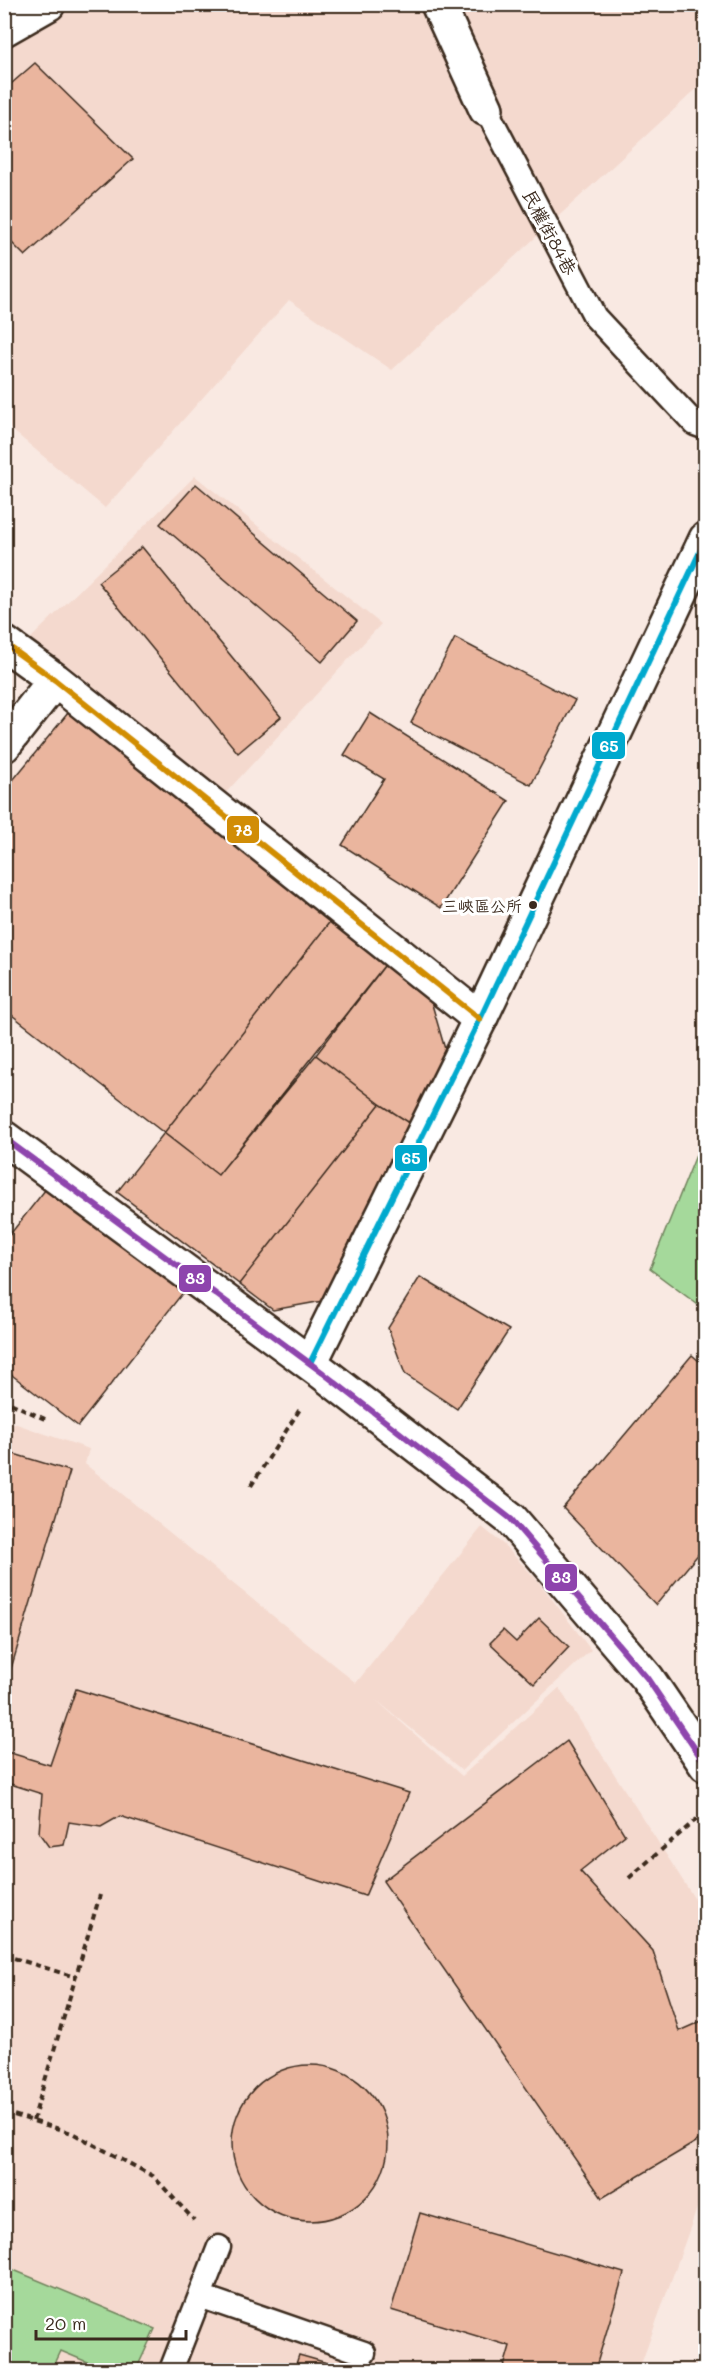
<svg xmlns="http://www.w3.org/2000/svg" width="710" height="2375" font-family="Mali,'LXGW WenKai TC',sans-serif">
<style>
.built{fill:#f4d9ce}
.green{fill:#a5d99b;stroke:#70825c;stroke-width:1.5}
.building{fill:#eab59e;stroke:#3b2a1e;stroke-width:1.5}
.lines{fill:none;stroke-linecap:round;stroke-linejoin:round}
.service-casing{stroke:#3b2a1e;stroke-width:27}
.pedestrian-casing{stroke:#3b2a1e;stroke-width:38}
.minor-casing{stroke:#3b2a1e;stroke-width:38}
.tertiary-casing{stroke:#3b2a1e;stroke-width:38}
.path{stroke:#3b2a1e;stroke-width:4;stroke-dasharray:6 4.5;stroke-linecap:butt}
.service{stroke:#fff;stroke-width:22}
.pedestrian{stroke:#fff;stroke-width:33}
.minor{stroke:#fff;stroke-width:33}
.tertiary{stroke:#fff;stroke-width:33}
.bus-1-casing{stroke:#fff;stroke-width:10}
.bus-2-casing{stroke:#fff;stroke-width:10}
.bus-3-casing{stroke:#fff;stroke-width:10}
.bus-1{stroke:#00a9ce;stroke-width:6}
.bus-2{stroke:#d18d06;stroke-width:6}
.bus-3{stroke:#8e44ad;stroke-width:6}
.bus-dot{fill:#3b2a1e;stroke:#fff;stroke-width:2}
.labels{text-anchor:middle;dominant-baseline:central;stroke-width:6;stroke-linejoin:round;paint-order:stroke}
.bus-label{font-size:16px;fill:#3b2a1e;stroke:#fff;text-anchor:end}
.street-label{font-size:18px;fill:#3b2a1e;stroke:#fff}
.line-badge{stroke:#fff;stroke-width:2}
.badge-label{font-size:16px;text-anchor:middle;font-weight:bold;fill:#fff}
</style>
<rect width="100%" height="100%" fill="#f9e9e2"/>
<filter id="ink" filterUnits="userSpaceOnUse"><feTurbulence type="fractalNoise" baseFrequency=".0167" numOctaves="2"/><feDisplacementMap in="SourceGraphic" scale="12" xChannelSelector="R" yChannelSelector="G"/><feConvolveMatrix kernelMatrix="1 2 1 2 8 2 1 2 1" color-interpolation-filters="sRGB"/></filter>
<g filter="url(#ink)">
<!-- built -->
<path class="built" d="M 4,5 L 705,5 L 705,81 L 392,370 L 289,300 L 105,508 L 5,424 Z
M 195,476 L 381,624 L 220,799 L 24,645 Z
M 5,1420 L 89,1449 L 85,1464 L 356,1683 L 482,1527 L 504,1545 L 538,1581 L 591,1650 L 462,1770 L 375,1699 L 462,1776 L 559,1688 L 705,1915 L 705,2197 L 700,2200 L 639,2370 L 5,2370 Z"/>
<!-- green -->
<path class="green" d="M 705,1133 L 705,1310 L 650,1269 Z
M 4,2266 L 155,2329 L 136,2370 L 106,2370 L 61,2351 L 52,2370 L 5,2370 Z"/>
<!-- building -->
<path class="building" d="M 35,63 L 133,159 L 25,256 L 4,235 L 4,90 Z
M 196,484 L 357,621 L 322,662 L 160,524 Z
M 142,547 L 281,717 L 238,753 L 98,582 Z
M 455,638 L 575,700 L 531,785 L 411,723 Z
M 68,713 L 332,919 L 164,1133 L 4,1009 L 4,791 Z
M 370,713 L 509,801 L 441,908 L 342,845 L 384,779 L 344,755 Z
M 332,919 L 388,961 L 218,1175 L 164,1133 Z
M 388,961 L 429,994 L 447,1056 L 413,1125 L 380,1104 L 316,1055 Z
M 316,1055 L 380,1104 L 239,1284 L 117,1192 L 164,1133 L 218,1175 Z
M 380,1104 L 413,1125 L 328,1300 L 273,1310 L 239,1284 Z
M 49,1185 L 185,1290 L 78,1426 L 4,1369 L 4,1242 Z
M 420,1277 L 509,1330 L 457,1409 L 405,1374 L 388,1328 Z
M 692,1355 L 706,1367 L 706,1545 L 656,1605 L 563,1508 Z
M 4,1451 L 70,1471 L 4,1692 Z
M 539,1618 L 569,1647 L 534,1684 L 490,1643 L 503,1630 L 516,1642 Z
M 76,1689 L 409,1793 L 365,1896 L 120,1816 L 101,1827 L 69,1822 L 64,1845 L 49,1847 L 39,1833 L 42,1794 L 4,1782 L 4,1751 L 50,1765 Z
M 567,1741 L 625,1835 L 580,1871 L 653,1951 L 679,2031 L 706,2019 L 706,2136 L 602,2198 L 383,1881 Z
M232 2143a78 78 0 1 1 156 0a78 78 0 1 1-156 0Z
M 420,2213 L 624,2273 L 595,2370 L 503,2370 L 510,2346 L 391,2310 Z
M 299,2355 L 352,2370 L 294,2370 Z"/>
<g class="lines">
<!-- service casing -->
<g class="service-casing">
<path id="service" d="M 486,109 L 595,317 L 695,424 L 706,428
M 200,2296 L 364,2353
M 171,2370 L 219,2247"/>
</g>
<!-- pedestrian casing -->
<g class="pedestrian-casing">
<path id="pedestrian" d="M 438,4 L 486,109
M 4,29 L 48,4"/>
</g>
<!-- minor casing -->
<g class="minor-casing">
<path id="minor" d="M 4,643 L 55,680 L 480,1019
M 4,745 L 55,680"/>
</g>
<!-- tertiary casing -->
<g class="tertiary-casing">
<path id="tertiary" d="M 4,1138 L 323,1373 L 511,1519 L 647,1678 L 706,1765
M 310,1363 L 480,1019 L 706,539"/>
</g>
<!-- path -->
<path class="path" d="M 4,1396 L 8,1402 L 47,1420
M 251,1486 L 300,1409
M 629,1878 L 706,1811
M 4,1955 L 75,1977
M 4,2112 L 72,2133 L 153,2176 L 194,2220
M 33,2121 L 100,1895"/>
<!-- service -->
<use href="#service" class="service"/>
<!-- pedestrian -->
<use href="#pedestrian" class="pedestrian"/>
<!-- minor -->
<use href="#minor" class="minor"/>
<!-- tertiary -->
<use href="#tertiary" class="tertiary"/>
<!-- bus-1 casing -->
<g class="bus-1-casing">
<path id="bus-1" d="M 310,1363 L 480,1019 L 706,539"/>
</g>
<!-- bus-2 casing -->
<g class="bus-2-casing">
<path id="bus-2" d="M 4,643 L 55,680 L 480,1019"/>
</g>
<!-- bus-3 casing -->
<g class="bus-3-casing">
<path id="bus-3" d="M 4,1138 L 323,1373 L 511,1519 L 647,1678 L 706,1765"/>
</g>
<!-- bus-1 -->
<use href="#bus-1" class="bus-1"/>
<!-- bus-2 -->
<use href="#bus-2" class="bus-2"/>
<!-- bus-3 -->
<use href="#bus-3" class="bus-3"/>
</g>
</g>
<!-- markers -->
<circle class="bus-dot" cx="533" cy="905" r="5"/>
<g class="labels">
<!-- bus labels -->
<g class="bus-label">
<text x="522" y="905">三峽區公所</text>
</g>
<!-- street labels -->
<g class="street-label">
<text transform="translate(550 232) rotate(62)">民權街84巷</text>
</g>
</g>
<g class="line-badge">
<rect x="591" y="731" width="35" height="29" rx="6" fill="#00a9ce"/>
<rect x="226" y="815" width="34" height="29" rx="6" fill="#d18d06"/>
<rect x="394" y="1144" width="34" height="28" rx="6" fill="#00a9ce"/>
<rect x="178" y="1264" width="34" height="29" rx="6" fill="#8e44ad"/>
<rect x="544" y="1563" width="34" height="29" rx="6" fill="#8e44ad"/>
</g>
<g class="badge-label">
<text x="609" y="752">65</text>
<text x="243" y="836">78</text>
<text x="411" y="1164">65</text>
<text x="195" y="1284">83</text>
<text x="561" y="1583">83</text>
</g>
<!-- margin -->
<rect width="710" height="2375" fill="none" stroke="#fff" stroke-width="24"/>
<rect x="12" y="12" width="686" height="2351" fill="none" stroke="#3b2a1e" stroke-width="2" filter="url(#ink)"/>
<!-- scale -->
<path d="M36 2330v9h150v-9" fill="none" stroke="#3b2a1e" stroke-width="3"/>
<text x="45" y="2330" font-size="18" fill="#3b2a1e" stroke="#ffffff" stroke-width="4.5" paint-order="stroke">20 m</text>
</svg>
